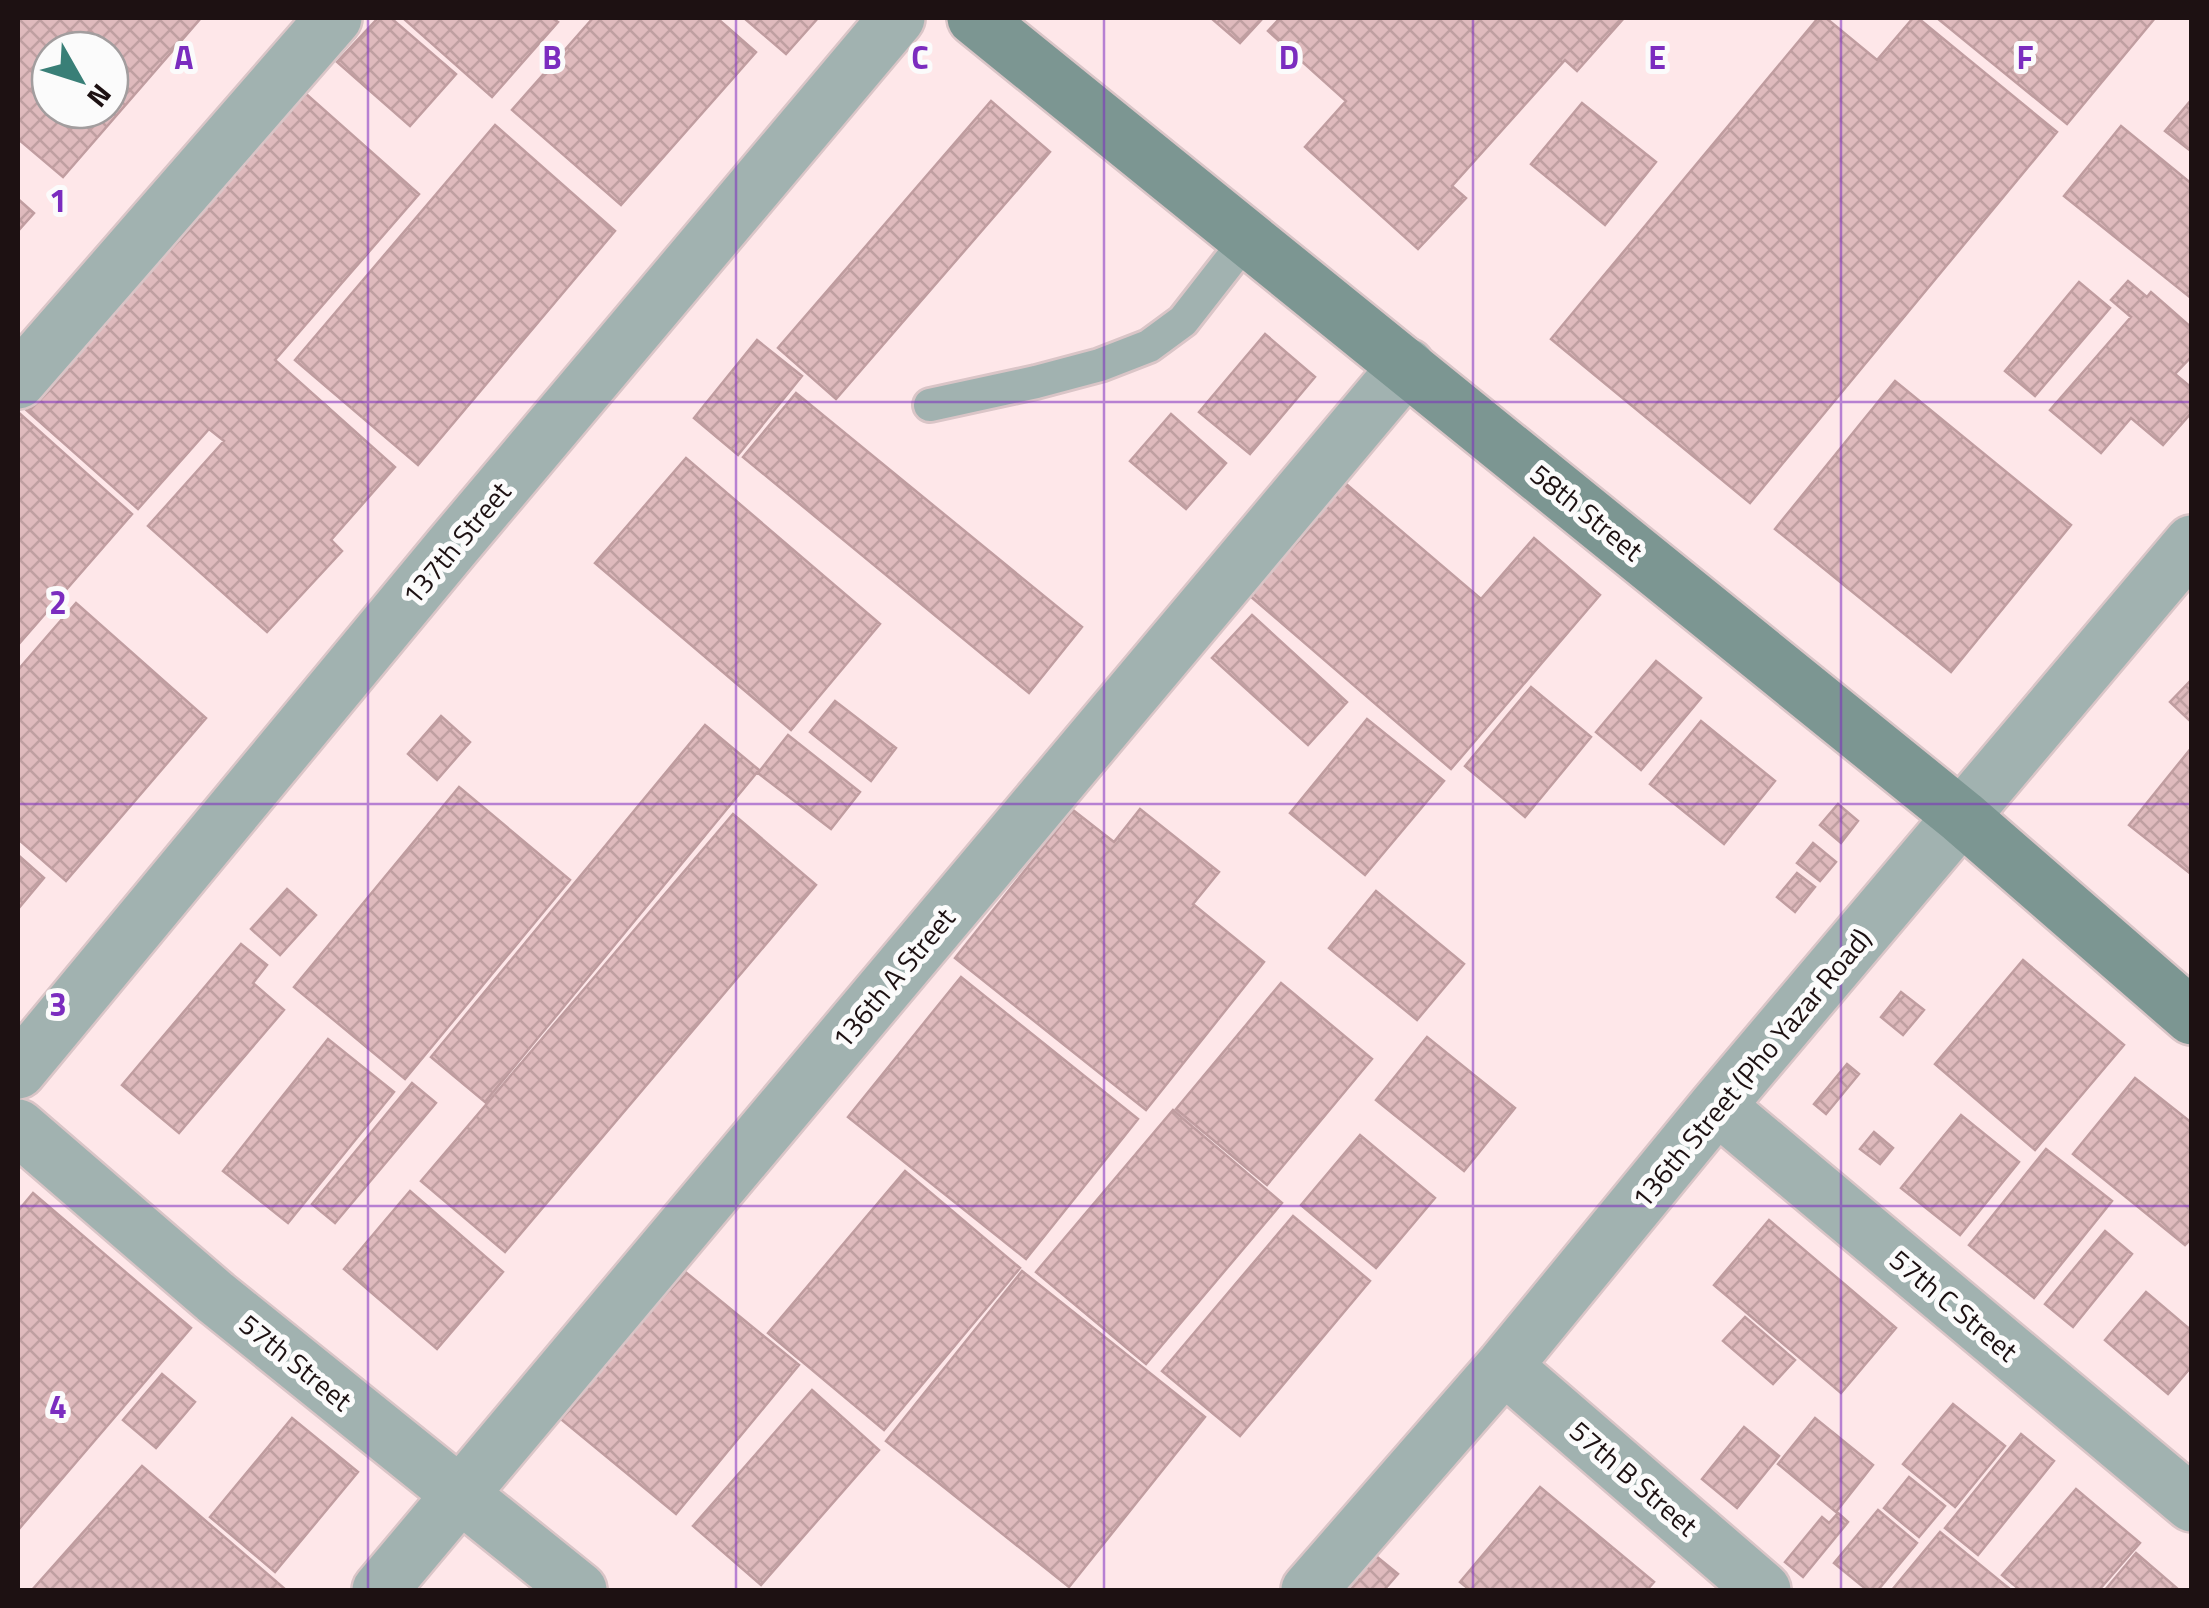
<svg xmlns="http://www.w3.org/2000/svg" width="2209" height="1608" font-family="'Titillium Web',sans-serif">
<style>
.building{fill:url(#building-cross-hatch);stroke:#c09da0;stroke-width:2.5;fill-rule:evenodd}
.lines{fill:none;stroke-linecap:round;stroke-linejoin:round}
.lane-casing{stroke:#dac5c7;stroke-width:38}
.street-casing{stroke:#dac5c7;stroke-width:60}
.secondary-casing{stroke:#dac5c7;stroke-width:60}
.lane{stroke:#a1b2b0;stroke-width:32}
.street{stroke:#a1b2b0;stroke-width:55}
.secondary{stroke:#7c9692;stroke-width:55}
.grid{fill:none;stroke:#7b2cbf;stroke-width:2.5;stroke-opacity:0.55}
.labels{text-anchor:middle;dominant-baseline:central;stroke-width:10;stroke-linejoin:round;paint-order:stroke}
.street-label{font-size:28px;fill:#1d1112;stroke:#fbfbfb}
.grid-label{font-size:32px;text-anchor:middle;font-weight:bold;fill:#7b2cbf;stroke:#fbfbfb;stroke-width:10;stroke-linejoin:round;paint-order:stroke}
</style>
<defs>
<pattern id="building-cross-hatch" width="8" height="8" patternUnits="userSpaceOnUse" patternTransform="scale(2.5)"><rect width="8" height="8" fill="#dfbabd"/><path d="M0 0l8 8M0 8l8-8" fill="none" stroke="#bf9fa1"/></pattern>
</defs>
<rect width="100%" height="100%" fill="#fee7e9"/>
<!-- building -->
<path class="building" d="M 18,18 L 201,18 L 63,177 L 18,139 ZM 50,50 L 110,50 L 110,110 L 50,110 Z
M 378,18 L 391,18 L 456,74 L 410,126 L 337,62 Z
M 403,18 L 552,18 L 558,22 L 492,97 Z
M 593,18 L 717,18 L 756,52 L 621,205 L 512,110 Z
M 744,18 L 818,18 L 786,54 Z
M 1211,18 L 1263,18 L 1240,43 Z
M 1280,18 L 1624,18 L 1577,71 L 1565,60 L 1452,186 L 1466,198 L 1418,249 L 1305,147 L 1346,101 L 1268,31 Z
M 1818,18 L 1826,18 L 1877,60 L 1913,18 L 1918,18 L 2057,132 L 1750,503 L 1551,339 Z
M 1937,18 L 2155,18 L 2067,124 Z
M 305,93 L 419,194 L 275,360 L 395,467 L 331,540 L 342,551 L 267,632 L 148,526 L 224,441 L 209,429 L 138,509 L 24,408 Z
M 2192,99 L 2192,152 L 2165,131 Z
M 991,101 L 1050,152 L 836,399 L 778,348 Z
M 1582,103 L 1656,162 L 1605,225 L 1531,164 Z
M 495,125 L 615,231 L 418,465 L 295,360 Z
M 2121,126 L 2192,184 L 2192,299 L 2064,196 Z
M 18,199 L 34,213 L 18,231 Z
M 2128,281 L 2147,297 L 2151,292 L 2192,328 L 2192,356 L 2175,374 L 2192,388 L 2192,412 L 2163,445 L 2131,418 L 2101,453 L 2050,410 L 2131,317 L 2111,300 Z
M 2079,282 L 2110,308 L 2035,396 L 2005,371 Z
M 1265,334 L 1315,377 L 1250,454 L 1199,412 Z
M 757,340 L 802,376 L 738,455 L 694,418 Z
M 1895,381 L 2071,525 L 1951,672 L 1775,529 Z
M 796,393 L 1082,627 L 1029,693 L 743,457 Z
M 18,412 L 132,514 L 18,645 Z
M 1171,414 L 1226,463 L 1186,509 L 1130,461 Z
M 686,458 L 880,624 L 791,730 L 595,563 Z
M 1345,483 L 1481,599 L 1534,538 L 1600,595 L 1451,769 L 1249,595 Z
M 76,603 L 206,718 L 66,881 L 18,839 L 18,670 Z
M 1252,615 L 1347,702 L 1308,745 L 1212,658 Z
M 1656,661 L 1701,698 L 1641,770 L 1596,732 Z
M 2192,679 L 2192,718 L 2189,720 L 2170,702 Z
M 1531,687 L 1591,737 L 1525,817 L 1465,766 Z
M 835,701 L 896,748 L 871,781 L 810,732 Z
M 441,716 L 470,742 L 437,780 L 408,754 Z
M 1367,719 L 1444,781 L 1365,875 L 1290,813 Z
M 1701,721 L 1775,781 L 1724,844 L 1650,784 Z
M 705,725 L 759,770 L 485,1102 L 431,1057 Z
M 788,735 L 860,792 L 831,829 L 758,773 Z
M 2192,747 L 2192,875 L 2129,825 Z
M 459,787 L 570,880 L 405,1079 L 294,987 Z
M 1838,804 L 1858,821 L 1841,843 L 1820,825 Z
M 1140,809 L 1219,872 L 1193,904 L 1264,962 L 1146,1110 L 955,958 L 1073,810 L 1114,842 Z
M 733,814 L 816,885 L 505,1252 L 421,1181 Z
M 1813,843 L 1836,862 L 1820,881 L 1797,863 Z
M 18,855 L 44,878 L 18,909 Z
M 1797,873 L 1815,887 L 1795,912 L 1777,897 Z
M 287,889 L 316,915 L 280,955 L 251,929 Z
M 1376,891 L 1464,964 L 1417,1020 L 1329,948 Z
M 241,944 L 267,965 L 253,983 L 284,1010 L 179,1133 L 122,1085 Z
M 2023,960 L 2124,1045 L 2035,1150 L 1935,1064 Z
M 961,977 L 1138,1119 L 1026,1259 L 848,1117 Z
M 1281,983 L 1372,1059 L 1267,1185 L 1176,1109 Z
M 1901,992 L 1924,1010 L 1903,1035 L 1881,1017 Z
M 1427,1037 L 1515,1108 L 1464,1171 L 1376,1100 Z
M 328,1039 L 394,1092 L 288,1223 L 223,1171 Z
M 1847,1064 L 1859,1074 L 1826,1114 L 1814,1104 Z
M 2135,1078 L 2192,1123 L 2192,1238 L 2185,1245 L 2073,1154 Z
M 412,1083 L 436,1103 L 335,1223 L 312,1204 Z
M 1173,1110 L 1282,1203 L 1146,1364 L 1036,1272 Z
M 1961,1115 L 2019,1162 L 1960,1235 L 1901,1188 Z
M 1874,1132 L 1893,1148 L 1880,1164 L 1860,1149 Z
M 1360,1135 L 1435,1198 L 1376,1268 L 1301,1205 Z
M 2046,1149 L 2112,1201 L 2034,1298 L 1969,1245 Z
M 905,1171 L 1020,1268 L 884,1430 L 768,1333 Z
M 410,1191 L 503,1272 L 437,1349 L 344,1269 Z
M 33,1193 L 191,1328 L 18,1530 L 18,1211 Z
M 1293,1216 L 1370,1281 L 1240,1436 L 1162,1371 Z
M 1769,1220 L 1896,1328 L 1841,1393 L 1714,1285 Z
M 2105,1231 L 2132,1254 L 2073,1327 L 2045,1304 Z
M 672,1261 L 799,1365 L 676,1514 L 550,1410 Z
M 1022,1271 L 1205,1417 L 1069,1587 L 886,1441 Z
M 2146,1292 L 2192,1331 L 2192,1366 L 2168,1394 L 2105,1340 Z
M 1745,1317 L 1795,1360 L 1773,1384 L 1723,1341 Z
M 162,1374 L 195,1402 L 156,1448 L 123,1420 Z
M 812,1390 L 879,1450 L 761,1585 L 693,1526 Z
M 1953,1404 L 2005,1446 L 1955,1507 L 1903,1464 Z
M 292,1418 L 358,1472 L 275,1572 L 210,1517 Z
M 1815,1418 L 1873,1465 L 1836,1512 L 1778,1464 Z
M 1744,1427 L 1779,1456 L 1737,1508 L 1702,1479 Z
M 2021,1434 L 2054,1461 L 1978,1555 L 1945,1528 Z
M 142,1466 L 286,1590 L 32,1590 Z
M 1909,1477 L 1945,1506 L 1919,1537 L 1884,1508 Z
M 1540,1487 L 1654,1582 L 1647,1590 L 1470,1590 L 1460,1582 Z
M 2076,1489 L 2140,1543 L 2099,1590 L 2020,1590 L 2002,1575 Z
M 1878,1510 L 1917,1543 L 1878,1590 L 1867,1590 L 1834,1563 Z
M 1838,1513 L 1848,1522 L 1803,1577 L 1785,1562 L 1822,1517 L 1829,1523 Z
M 1940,1532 L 2011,1590 L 1892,1590 Z
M 1371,1552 L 1398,1574 L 1384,1590 L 1340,1590 Z
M 2136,1553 L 2179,1590 L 2105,1590 Z"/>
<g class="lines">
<!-- lane casing -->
<g class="lane-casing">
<path id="lane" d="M 930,405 L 1036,382 L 1100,365 L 1149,346 L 1183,321 L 1247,239"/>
</g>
<!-- street casing -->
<g class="street-casing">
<path id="street" d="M 18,381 L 334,18
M 18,1071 L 451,548 L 897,18
M 1717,1106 L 2192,1504
M 18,1127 L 215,1297 L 579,1590
M 1504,1366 L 1763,1590
M 380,1590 L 1407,366
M 1309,1590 L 1504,1366 L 1717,1106 L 2192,543"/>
</g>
<!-- secondary casing -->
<g class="secondary-casing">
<path id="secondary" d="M 975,18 L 1962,817 L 2192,1017"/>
</g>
<!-- lane -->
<use href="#lane" class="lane"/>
<!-- street -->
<use href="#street" class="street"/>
<!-- secondary -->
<use href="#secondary" class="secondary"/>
</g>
<!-- grid -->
<path class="grid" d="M 368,18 L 368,1590M 736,18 L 736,1590M 1104,18 L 1104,1590M 1473,18 L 1473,1590M 1841,18 L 1841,1590M 18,402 L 2192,402M 18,804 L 2192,804M 18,1206 L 2192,1206"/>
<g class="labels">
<!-- street labels -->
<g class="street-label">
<text transform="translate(1587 512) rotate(39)">58th Street</text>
<text transform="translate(456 543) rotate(-50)">137th Street</text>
<text transform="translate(893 978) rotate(-50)">136th A Street</text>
<text transform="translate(1751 1068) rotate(-50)">136th Street (Pho Yazar Road)</text>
<text transform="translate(1954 1305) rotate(40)">57th C Street</text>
<text transform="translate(296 1362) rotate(39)">57th Street</text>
<text transform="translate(1634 1478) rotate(41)">57th B Street</text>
</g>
</g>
<g class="grid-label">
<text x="184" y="69">A</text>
<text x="552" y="69">B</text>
<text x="920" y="69">C</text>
<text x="1289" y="69">D</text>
<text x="1657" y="69">E</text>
<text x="2025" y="69">F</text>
<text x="58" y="212">1</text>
<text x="58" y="614">2</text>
<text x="58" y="1016">3</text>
<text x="58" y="1418">4</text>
</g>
<!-- border -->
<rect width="2209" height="1608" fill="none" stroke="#1d1112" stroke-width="40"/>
<!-- north arrow -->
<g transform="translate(80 80) rotate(129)"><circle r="48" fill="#fbfbfb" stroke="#a29d9e" stroke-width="2.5"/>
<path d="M0-8L18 38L0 25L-18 38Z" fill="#397f77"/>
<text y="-15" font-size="28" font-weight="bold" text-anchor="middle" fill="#1d1112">N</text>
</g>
</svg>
